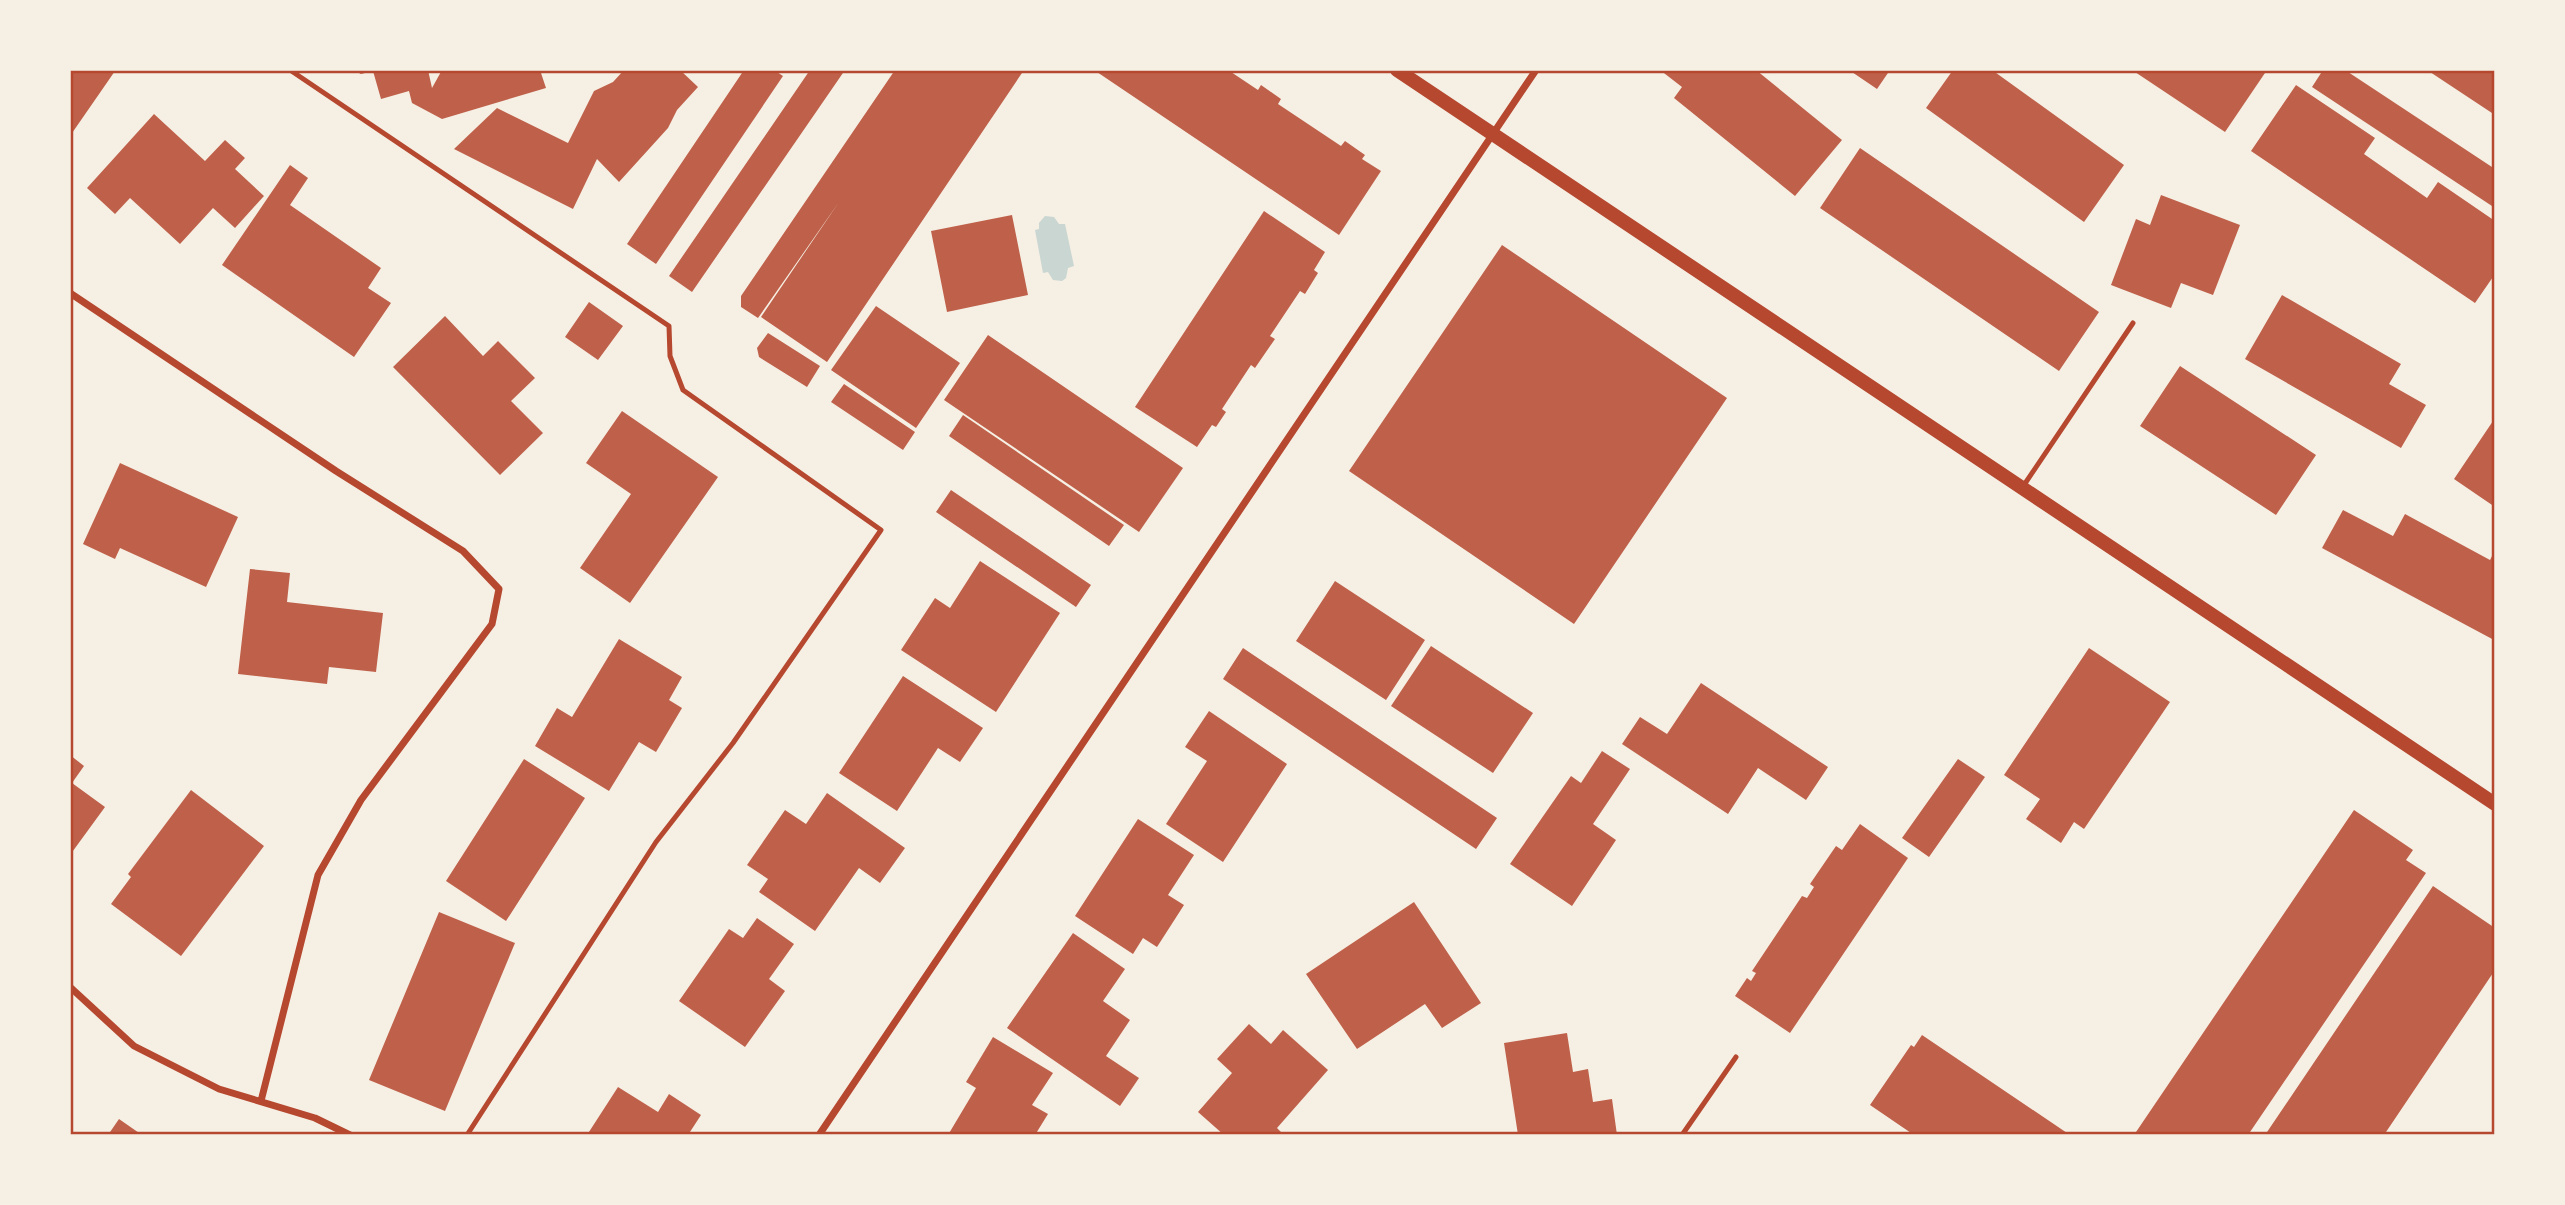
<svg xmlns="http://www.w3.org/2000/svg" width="2565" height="1205" font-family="Manrope,sans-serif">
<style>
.water{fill:#c9d6d2}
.building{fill:#bf614a}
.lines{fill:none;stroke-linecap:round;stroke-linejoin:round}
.service{stroke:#b5482f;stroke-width:5}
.minor{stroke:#b5482f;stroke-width:7}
.secondary{stroke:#b5482f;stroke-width:14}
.neatline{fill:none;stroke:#b5482f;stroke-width:2.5}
</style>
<rect width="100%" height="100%" fill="#f6efe4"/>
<!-- water -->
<path class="water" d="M 1045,216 L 1054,217 L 1059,224 L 1065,224 L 1074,266 L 1068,268 L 1066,278 L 1062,281 L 1053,280 L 1048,272 L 1043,273 L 1035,230 L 1039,229 L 1039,223 Z"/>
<!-- building -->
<path class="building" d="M 70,70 L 115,71 L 70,136 Z
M 353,70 L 428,70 L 432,88 L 442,70 L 540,70 L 546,88 L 442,119 L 412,103 L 409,91 L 381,99 L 373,71 L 361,74 Z
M 624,70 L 680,70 L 698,87 L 677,110 L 668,128 L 619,182 L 597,159 L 573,209 L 454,149 L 497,108 L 568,143 L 594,91 L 613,82 Z
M 744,70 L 774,70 L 783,76 L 656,264 L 627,244 Z
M 810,70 L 845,70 L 692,292 L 669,276 Z
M 895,70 L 1024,70 L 827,362 L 761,317 L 839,202 L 758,318 L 741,307 L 741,296 Z
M 1094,70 L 1228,70 L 1258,90 L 1261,85 L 1281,99 L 1278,104 L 1341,146 L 1345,141 L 1365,155 L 1362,159 L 1381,171 L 1339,235 Z
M 1660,70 L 1756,70 L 1842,140 L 1795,196 L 1674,98 L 1682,87 Z
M 1849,70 L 1890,70 L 1877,89 Z
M 1953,70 L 1992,70 L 2124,165 L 2084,222 L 1926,108 Z
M 2132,70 L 2267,70 L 2225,132 Z
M 2323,70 L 2345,70 L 2495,169 L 2495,208 L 2312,87 Z
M 2427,70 L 2490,70 L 2495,74 L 2495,115 Z
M 2296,85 L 2375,138 L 2364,154 L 2427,198 L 2438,182 L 2495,221 L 2495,274 L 2475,303 L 2251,151 Z
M 154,114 L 205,161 L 225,140 L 245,158 L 235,169 L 264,196 L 235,228 L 213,208 L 180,244 L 130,198 L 115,214 L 87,188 Z
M 1860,148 L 2099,312 L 2059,371 L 1820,208 Z
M 290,165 L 308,178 L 290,205 L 381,268 L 368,288 L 391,303 L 354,357 L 222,265 Z
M 2161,195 L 2240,225 L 2213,295 L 2181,283 L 2171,308 L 2111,285 L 2136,219 L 2150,225 Z
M 1264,211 L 1325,252 L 1314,270 L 1318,273 L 1305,294 L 1300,291 L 1270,336 L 1275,339 L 1255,368 L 1251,365 L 1222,409 L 1226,412 L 1216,427 L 1212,425 L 1197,447 L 1135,407 Z
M 1012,215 L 1028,295 L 947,312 L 931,231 Z
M 1502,245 L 1727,398 L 1574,624 L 1349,471 Z
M 2282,295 L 2401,364 L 2389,384 L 2426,405 L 2401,448 L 2245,359 Z
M 589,302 L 623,326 L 598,360 L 565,337 Z
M 876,306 L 960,363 L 916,428 L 831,370 Z
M 445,316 L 483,356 L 498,341 L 535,378 L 511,401 L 543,433 L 500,475 L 393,367 Z
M 768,333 L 820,366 L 807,387 L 759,357 L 757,348 Z
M 988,335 L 1183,468 L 1139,532 L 944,400 Z
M 2180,366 L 2316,455 L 2276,515 L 2140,426 Z
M 844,384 L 915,432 L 903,450 L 831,402 Z
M 622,411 L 718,477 L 630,603 L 580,568 L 631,494 L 586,463 Z
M 963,415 L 1124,525 L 1109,546 L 949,436 Z
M 2495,418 L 2495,507 L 2454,479 Z
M 120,463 L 238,517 L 206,587 L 120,548 L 115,559 L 83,544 Z
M 951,490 L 1091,585 L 1076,607 L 936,512 Z
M 2343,510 L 2393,536 L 2405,514 L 2490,560 L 2493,554 L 2495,556 L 2494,640 L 2322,548 Z
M 980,561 L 1060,613 L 996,712 L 901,650 L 935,598 L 950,608 Z
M 250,569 L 290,573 L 287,602 L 383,613 L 376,672 L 329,667 L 327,684 L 238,674 Z
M 1335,581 L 1425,640 L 1386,700 L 1296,641 Z
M 619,639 L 682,677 L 669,700 L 682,708 L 656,752 L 639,742 L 609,791 L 535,746 L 557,708 L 572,717 Z
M 1431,646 L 1533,713 L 1493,773 L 1391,706 Z
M 1243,648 L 1497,818 L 1476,849 L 1223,679 Z
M 2089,648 L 2170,702 L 2084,829 L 2074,822 L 2061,843 L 2026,819 L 2040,799 L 2004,775 Z
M 903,676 L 983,728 L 960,762 L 938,748 L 897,811 L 839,773 Z
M 1701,683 L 1828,767 L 1806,800 L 1758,768 L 1728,814 L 1622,744 L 1640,717 L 1667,734 Z
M 1209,711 L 1287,764 L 1223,862 L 1166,824 L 1207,761 L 1185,747 Z
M 1602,751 L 1630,769 L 1593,824 L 1616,840 L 1572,906 L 1510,864 L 1571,776 L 1581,783 Z
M 70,755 L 84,766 L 72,783 L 105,807 L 70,855 Z
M 524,759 L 585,798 L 506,921 L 446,881 Z
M 1958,759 L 1985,777 L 1929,857 L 1902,838 Z
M 191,790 L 264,846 L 181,956 L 111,904 L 131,877 L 128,874 Z
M 827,793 L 905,848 L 880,883 L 859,868 L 815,931 L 759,892 L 768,879 L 747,865 L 785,810 L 806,824 Z
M 2354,810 L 2413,850 L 2406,860 L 2426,873 L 2248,1135 L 2134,1135 Z
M 1138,819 L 1194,855 L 1168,895 L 1184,905 L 1157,947 L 1143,938 L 1133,954 L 1075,916 Z
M 1860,824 L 1908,858 L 1790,1033 L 1735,996 L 1747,978 L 1751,981 L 1756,973 L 1752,971 L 1802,896 L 1807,898 L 1814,887 L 1810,884 L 1836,846 L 1842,850 Z
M 2433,886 L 2495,928 L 2495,970 L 2384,1135 L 2265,1135 Z
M 1414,902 L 1481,1003 L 1442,1028 L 1425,1004 L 1357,1049 L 1306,974 Z
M 439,912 L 515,943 L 445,1111 L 369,1080 Z
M 757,918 L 794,944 L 769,979 L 785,991 L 745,1047 L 679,1001 L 729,929 L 743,938 Z
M 1073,933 L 1125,969 L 1103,1001 L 1130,1020 L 1106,1056 L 1139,1078 L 1120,1106 L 1007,1028 Z
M 1249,1024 L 1271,1044 L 1283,1030 L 1328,1070 L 1277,1128 L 1284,1135 L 1224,1135 L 1198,1112 L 1232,1073 L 1217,1059 Z
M 1567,1033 L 1573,1072 L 1588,1069 L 1593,1102 L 1612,1099 L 1617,1135 L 1518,1135 L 1504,1043 Z
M 1922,1035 L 2070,1135 L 1914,1135 L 1870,1105 L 1911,1045 L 1914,1047 Z
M 993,1037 L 1053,1073 L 1032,1105 L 1048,1114 L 1035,1135 L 948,1135 L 976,1088 L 966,1082 Z
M 618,1087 L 658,1112 L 669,1094 L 701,1115 L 688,1135 L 587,1135 Z
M 119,1119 L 142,1135 L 108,1135 Z"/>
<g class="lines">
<!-- service -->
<path class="service" d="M 290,70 L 669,326 L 670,356 L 683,390 L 881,530 L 733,743 L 656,842 L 467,1135
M 2024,485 L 2133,323
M 1682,1135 L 1736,1057"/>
<!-- minor -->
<path class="minor" d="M 70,293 L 336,471 L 463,551 L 499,589 L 492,624 L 361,800 L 318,875 L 261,1101
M 70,987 L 134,1046 L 219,1089 L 315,1118 L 350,1135
M 819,1135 L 1536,70"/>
<!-- secondary -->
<path class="secondary" d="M 1397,70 L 2495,804"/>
</g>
<!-- border -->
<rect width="2565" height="1205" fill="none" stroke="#f6efe4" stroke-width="144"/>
<rect x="72" y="72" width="2421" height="1061" class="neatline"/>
</svg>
